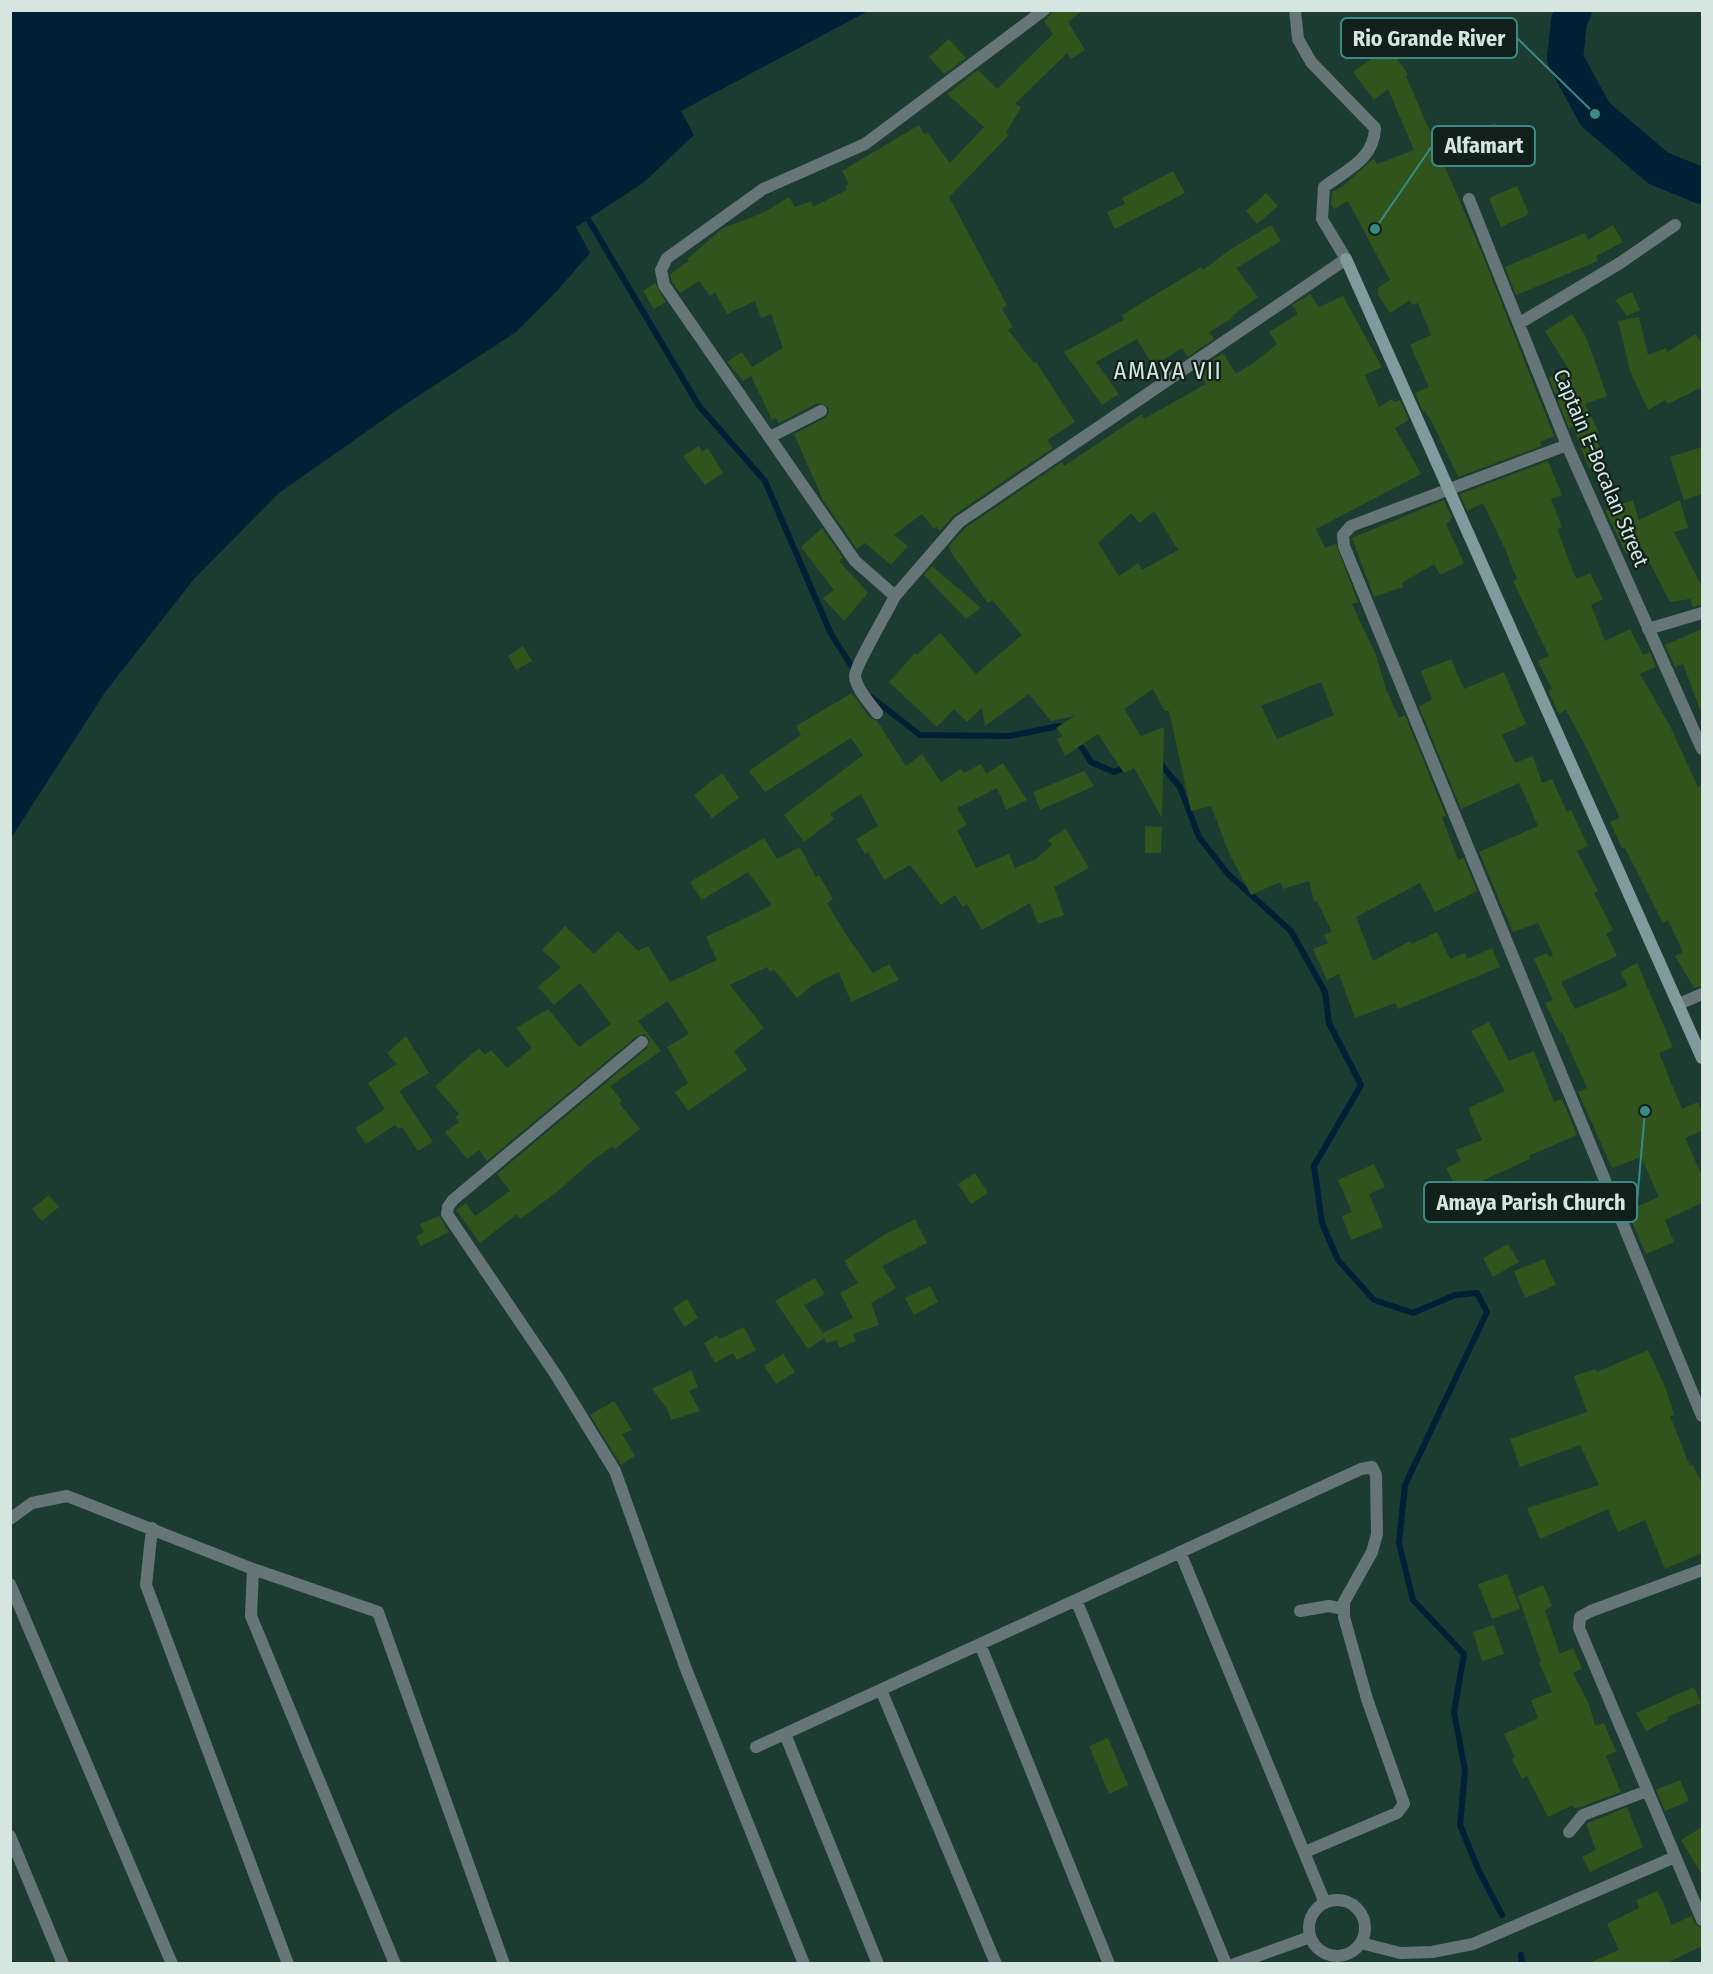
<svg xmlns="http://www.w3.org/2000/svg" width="1713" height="1974" font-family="'Fira Sans Condensed',sans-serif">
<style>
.water{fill:#002036}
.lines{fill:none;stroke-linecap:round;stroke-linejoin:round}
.stream{stroke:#002036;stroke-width:6}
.river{stroke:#002036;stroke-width:36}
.building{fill:#30541b;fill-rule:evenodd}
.street{stroke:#667678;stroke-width:12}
.secondary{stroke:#809a9d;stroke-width:12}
.labels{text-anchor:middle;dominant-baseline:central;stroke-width:4.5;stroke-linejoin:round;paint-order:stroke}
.street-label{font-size:21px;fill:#d4e6df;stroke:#12201b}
.quarter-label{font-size:24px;letter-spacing:1.5px;fill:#d4e6df;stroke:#12201b}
.leader{fill:none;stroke:#368c85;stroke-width:2}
.callout-dot{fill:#368c85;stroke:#12201b;stroke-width:2}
.callout{fill:#12201b;stroke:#368c85;stroke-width:2}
.callout-label{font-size:22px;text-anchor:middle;font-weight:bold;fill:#d4e6df}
</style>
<rect width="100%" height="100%" fill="#1c3c32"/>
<!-- water -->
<path class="water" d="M 11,10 L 868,10 L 868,11 L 681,111 L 694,135 L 643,183 L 576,227 L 590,253 L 556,292 L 516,332 L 400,408 L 279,493 L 194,579 L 106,691 L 11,838 Z"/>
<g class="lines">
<!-- stream -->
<path class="stream" d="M 588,219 L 699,406 L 765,481 L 831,634 L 856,673
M 871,697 L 920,735 L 1009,736 L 1059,726 L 1065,729
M 1077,740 L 1091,762 L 1114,772 L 1129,766
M 1158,761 L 1180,787 L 1199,837 L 1228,874 L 1291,931 L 1325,992 L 1329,1023 L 1361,1085 L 1314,1166 L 1322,1223 L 1338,1260 L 1374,1300 L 1413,1313 L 1455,1295 L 1477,1293 L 1487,1312 L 1405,1485 L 1399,1543 L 1413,1600 L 1464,1654 L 1454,1712 L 1465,1770 L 1460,1825 L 1478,1869 L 1502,1915
M 1521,1955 L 1522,1964"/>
<!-- river -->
<path class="river" d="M 1574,10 L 1569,21 L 1565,59 L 1595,114 L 1658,168 L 1702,186"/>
</g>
<!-- building -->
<path class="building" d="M 1054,10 L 1083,10 L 1068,22 L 1085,50 L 1071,59 L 1067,53 L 1015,104 L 1021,107 L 1006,133 L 1009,135 L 949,197 L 1007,305 L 1002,309 L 1013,327 L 1008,330 L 1034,363 L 1036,362 L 1075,422 L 1047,440 L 1053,448 L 954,515 L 940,531 L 937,527 L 934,529 L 922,514 L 894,535 L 908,546 L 891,565 L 865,543 L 857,549 L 823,500 L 794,434 L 825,418 L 829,412 L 828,407 L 818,403 L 779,423 L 776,418 L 772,420 L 751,376 L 743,381 L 727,362 L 742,352 L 752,367 L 783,348 L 771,314 L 761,318 L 755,301 L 727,314 L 715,292 L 710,296 L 699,281 L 680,293 L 672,282 L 670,274 L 689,261 L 687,259 L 723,228 L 763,213 L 789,197 L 795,207 L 811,201 L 813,207 L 847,190 L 845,186 L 849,184 L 842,171 L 919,125 L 924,134 L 927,132 L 950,163 L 984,127 L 947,94 L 978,70 L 997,89 L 1053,34 L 1044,21 Z
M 949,39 L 966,58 L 944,74 L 929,57 Z
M 1388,47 L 1408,74 L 1406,76 L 1482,253 L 1554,436 L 1540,442 L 1542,446 L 1458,477 L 1433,424 L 1425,411 L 1423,412 L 1415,393 L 1429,387 L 1410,345 L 1431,335 L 1418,303 L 1412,305 L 1410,300 L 1390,313 L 1378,295 L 1378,288 L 1390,280 L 1348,201 L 1334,209 L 1331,204 L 1332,192 L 1342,187 L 1371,161 L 1374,159 L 1377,164 L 1414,150 L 1388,89 L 1374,100 L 1353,72 Z
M 1495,123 L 1507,154 L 1477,166 L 1464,135 Z
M 1173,171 L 1185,193 L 1115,229 L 1107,212 L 1125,204 L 1122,198 Z
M 1517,186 L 1529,214 L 1501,227 L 1489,198 Z
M 1266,193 L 1278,206 L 1257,224 L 1246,211 Z
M 1271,225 L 1281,241 L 1236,268 L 1258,297 L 1232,316 L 1233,318 L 1209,332 L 1214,339 L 1188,357 L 1182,348 L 1153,366 L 1137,339 L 1096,362 L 1119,394 L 1102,405 L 1064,352 L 1124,320 L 1122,315 L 1201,267 L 1203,270 L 1231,249 Z
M 1613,225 L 1623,242 L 1596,256 L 1598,261 L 1516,295 L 1505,267 L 1585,233 L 1588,240 Z
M 655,283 L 666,302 L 654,309 L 643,291 Z
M 1632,292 L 1640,310 L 1627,316 L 1615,300 Z
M 1310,294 L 1319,307 L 1343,296 L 1382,367 L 1365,375 L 1379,407 L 1392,399 L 1394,402 L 1400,400 L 1409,420 L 1395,428 L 1421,474 L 1316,529 L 1325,548 L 1336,544 L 1358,602 L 1352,604 L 1376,655 L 1386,689 L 1399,718 L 1405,715 L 1446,816 L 1442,817 L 1458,860 L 1464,858 L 1477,891 L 1435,912 L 1420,883 L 1356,917 L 1373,961 L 1410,941 L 1412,944 L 1437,932 L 1450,959 L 1465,953 L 1467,959 L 1492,948 L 1500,967 L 1398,1009 L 1395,1003 L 1355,1018 L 1339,974 L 1327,980 L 1313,949 L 1328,943 L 1324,935 L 1332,932 L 1317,901 L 1314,901 L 1309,881 L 1283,889 L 1280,882 L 1251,895 L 1229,853 L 1211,806 L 1191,811 L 1169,711 L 1165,711 L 1153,689 L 1124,709 L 1141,736 L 1164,727 L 1162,818 L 1134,768 L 1124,773 L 1098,734 L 1065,756 L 1057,739 L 1063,736 L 1056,728 L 1075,716 L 1051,721 L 1029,694 L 985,726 L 982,707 L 967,722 L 954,709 L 937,727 L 889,682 L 915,653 L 917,655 L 940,633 L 976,674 L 1022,635 L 992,600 L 988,603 L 952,554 L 949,546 L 965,528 L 1062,462 L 1064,466 L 1142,414 L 1144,419 L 1206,384 L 1197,370 L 1223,353 L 1236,374 L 1255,362 L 1277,344 L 1269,332 L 1298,314 L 1292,305 ZM 1154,511 L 1178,550 L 1142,570 L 1138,563 L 1119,576 L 1098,543 L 1131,513 L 1140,523 ZM 1321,682 L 1334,715 L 1277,739 L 1261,706 Z
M 1572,314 L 1586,337 L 1607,396 L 1585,404 L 1599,433 L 1594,435 L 1605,462 L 1589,469 L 1573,427 L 1569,429 L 1549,378 L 1569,370 L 1545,331 Z
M 1639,317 L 1648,355 L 1666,348 L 1667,352 L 1696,334 L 1702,344 L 1702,387 L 1668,404 L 1666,400 L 1648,410 L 1630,371 L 1618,321 Z
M 699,446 L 702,452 L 708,448 L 723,473 L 705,485 L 683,456 Z
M 1702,447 L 1702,494 L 1684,500 L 1670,457 Z
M 1548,461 L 1562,495 L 1551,499 L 1562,527 L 1557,529 L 1575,576 L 1577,579 L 1590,573 L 1603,599 L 1591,605 L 1605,641 L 1630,629 L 1643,655 L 1650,652 L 1656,667 L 1640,674 L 1670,726 L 1698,787 L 1702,785 L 1702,986 L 1694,988 L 1675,956 L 1683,952 L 1668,920 L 1663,923 L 1625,848 L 1622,848 L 1610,822 L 1620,818 L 1586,747 L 1566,710 L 1559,714 L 1548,691 L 1552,689 L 1538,661 L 1549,656 L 1513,581 L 1517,579 L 1505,549 L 1483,503 L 1467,511 L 1460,494 Z
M 1444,500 L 1452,518 L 1446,524 L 1464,563 L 1440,575 L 1434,564 L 1402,583 L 1403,587 L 1374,597 L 1352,538 Z
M 1633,500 L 1639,520 L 1680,500 L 1688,528 L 1674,532 L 1702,587 L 1702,605 L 1693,607 L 1690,599 L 1670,602 L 1641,546 L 1626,554 L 1605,510 Z
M 822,528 L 843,558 L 839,561 L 868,593 L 844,621 L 823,598 L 834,590 L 801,547 Z
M 932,566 L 981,608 L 966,619 L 924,575 Z
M 1702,629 L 1702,712 L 1701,712 L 1683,664 L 1675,667 L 1665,645 Z
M 523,646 L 532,661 L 516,670 L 508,656 Z
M 1451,659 L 1464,689 L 1504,672 L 1526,724 L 1502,735 L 1515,763 L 1533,756 L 1542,783 L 1552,779 L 1567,812 L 1571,810 L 1588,846 L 1577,851 L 1598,891 L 1594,893 L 1613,930 L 1606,934 L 1617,956 L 1561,982 L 1575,1009 L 1628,986 L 1620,972 L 1637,963 L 1673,1047 L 1659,1053 L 1682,1109 L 1698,1102 L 1702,1114 L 1702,1131 L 1685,1138 L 1702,1176 L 1702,1203 L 1665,1220 L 1674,1242 L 1646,1254 L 1627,1211 L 1659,1197 L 1641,1157 L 1612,1168 L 1578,1092 L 1587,1088 L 1562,1032 L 1560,1033 L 1545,1003 L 1553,1000 L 1534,959 L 1547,953 L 1549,957 L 1553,955 L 1538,923 L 1513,932 L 1479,852 L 1538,826 L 1519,783 L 1461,809 L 1419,707 L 1432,699 L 1421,671 Z
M 852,693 L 870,718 L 877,721 L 906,766 L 922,754 L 941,782 L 961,769 L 964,773 L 981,764 L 986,774 L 1003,763 L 1027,800 L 1006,810 L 997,788 L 957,808 L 967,825 L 957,830 L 976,868 L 1009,854 L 1015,868 L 1036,859 L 1052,845 L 1048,840 L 1066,829 L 1089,868 L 1054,887 L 1064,915 L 1038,924 L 1030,903 L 982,930 L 967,904 L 963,907 L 955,895 L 941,905 L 910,865 L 884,880 L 868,852 L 865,854 L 856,839 L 878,826 L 861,794 L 830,814 L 834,819 L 804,842 L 784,815 L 863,755 L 851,738 L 765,792 L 749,771 L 801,735 L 796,726 Z
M 1084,771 L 1094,786 L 1040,810 L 1033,792 Z
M 722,773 L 739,798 L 712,818 L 694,795 Z
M 1145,826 L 1162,827 L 1161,853 L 1145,853 Z
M 764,838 L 777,859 L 800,847 L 816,877 L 819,875 L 833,899 L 827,903 L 847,936 L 873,973 L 889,964 L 899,980 L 851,1002 L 839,972 L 814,984 L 797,998 L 774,970 L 770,972 L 767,967 L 730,985 L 764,1028 L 734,1051 L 747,1070 L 688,1111 L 675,1092 L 688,1083 L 667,1047 L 689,1034 L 668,1001 L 638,1021 L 661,1051 L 610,1086 L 622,1101 L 619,1103 L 640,1129 L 615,1149 L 613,1146 L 593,1160 L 557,1192 L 520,1219 L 517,1214 L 480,1243 L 456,1210 L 466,1203 L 475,1216 L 510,1191 L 497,1174 L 647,1048 L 650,1040 L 644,1034 L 637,1036 L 487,1161 L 479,1150 L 467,1159 L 445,1132 L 459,1122 L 455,1117 L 459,1114 L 435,1086 L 479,1048 L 485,1055 L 491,1050 L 507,1068 L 532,1048 L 516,1028 L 548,1009 L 579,1047 L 611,1024 L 580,983 L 554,1005 L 538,987 L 561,967 L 542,950 L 565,926 L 594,954 L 618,931 L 638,951 L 648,946 L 670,982 L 717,960 L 706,937 L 772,905 L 748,872 L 702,900 L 690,882 Z
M 1489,1022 L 1509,1061 L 1534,1051 L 1554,1102 L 1562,1099 L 1577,1135 L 1529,1156 L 1530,1159 L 1473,1185 L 1485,1209 L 1471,1217 L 1446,1168 L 1461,1161 L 1456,1150 L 1482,1140 L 1468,1108 L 1505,1091 L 1471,1031 Z
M 406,1036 L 429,1073 L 399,1091 L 433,1142 L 418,1151 L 402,1127 L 399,1129 L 395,1125 L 366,1144 L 355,1128 L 385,1109 L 368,1083 L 397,1064 L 387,1053 Z
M 1374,1164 L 1385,1187 L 1369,1194 L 1383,1227 L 1351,1240 L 1342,1216 L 1352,1212 L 1338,1180 Z
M 975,1173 L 988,1193 L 971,1204 L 958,1184 Z
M 49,1195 L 59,1207 L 42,1221 L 32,1209 Z
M 439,1216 L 449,1232 L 421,1246 L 416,1237 L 424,1232 L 420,1224 Z
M 915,1219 L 927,1243 L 882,1266 L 896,1288 L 871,1303 L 879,1325 L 853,1334 L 856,1341 L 840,1348 L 836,1340 L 827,1343 L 824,1338 L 808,1349 L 775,1301 L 815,1278 L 825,1294 L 804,1305 L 823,1333 L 853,1318 L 840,1293 L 858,1283 L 844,1261 L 884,1235 Z
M 1508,1244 L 1519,1262 L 1493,1277 L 1483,1258 Z
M 1544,1259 L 1556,1285 L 1525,1298 L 1514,1271 Z
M 930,1286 L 938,1302 L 914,1315 L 905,1298 Z
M 687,1299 L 698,1318 L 684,1327 L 673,1308 Z
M 744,1327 L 756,1350 L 737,1360 L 733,1353 L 715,1363 L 704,1343 L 717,1335 L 720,1339 Z
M 1648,1350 L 1666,1389 L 1674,1415 L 1670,1416 L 1690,1466 L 1693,1465 L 1702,1484 L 1702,1553 L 1665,1569 L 1645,1520 L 1618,1532 L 1608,1509 L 1540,1539 L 1527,1508 L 1599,1485 L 1580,1445 L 1520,1467 L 1510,1439 L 1587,1412 L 1574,1376 L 1596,1369 L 1597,1372 Z
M 783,1354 L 795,1372 L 776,1384 L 764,1366 Z
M 691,1370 L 698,1387 L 689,1391 L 700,1411 L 671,1420 L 668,1410 L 652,1389 Z
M 614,1401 L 632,1430 L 622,1434 L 635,1456 L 621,1465 L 590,1415 Z
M 1507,1574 L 1520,1609 L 1492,1619 L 1478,1584 Z
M 1543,1585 L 1552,1606 L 1545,1610 L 1560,1654 L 1573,1648 L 1582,1669 L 1573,1673 L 1589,1704 L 1595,1726 L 1604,1723 L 1616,1751 L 1606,1756 L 1621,1792 L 1580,1807 L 1574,1808 L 1573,1805 L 1548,1817 L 1527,1776 L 1522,1779 L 1512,1759 L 1515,1757 L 1504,1734 L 1538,1718 L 1531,1700 L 1552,1692 L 1539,1663 L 1541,1662 L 1518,1596 Z
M 1494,1625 L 1504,1654 L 1482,1661 L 1473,1632 Z
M 1694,1687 L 1701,1703 L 1667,1717 L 1668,1720 L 1646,1731 L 1636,1713 Z
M 1108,1738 L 1128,1785 L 1109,1794 L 1089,1746 Z
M 1680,1780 L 1689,1801 L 1665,1811 L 1656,1790 Z
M 1627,1807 L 1643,1847 L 1590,1872 L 1582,1857 L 1596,1850 L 1586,1824 Z
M 1702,1827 L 1702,1875 L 1681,1840 Z
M 1658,1891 L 1672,1925 L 1691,1916 L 1697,1926 L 1702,1928 L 1702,1946 L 1665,1964 L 1587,1964 L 1619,1950 L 1607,1924 L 1639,1908 L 1636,1900 Z"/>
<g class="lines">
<!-- street -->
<path class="street" d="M 1044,10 L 865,144 L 763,189 L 667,258 L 661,270 L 664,285 L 855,561 L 895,596 L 959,522 L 1346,259 L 1322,219 L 1324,187 C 1348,169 1374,159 1375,128 L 1311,62 L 1298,39 L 1295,10
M 1469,199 L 1567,445 L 1702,749
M 1520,323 L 1620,263 L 1675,225
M 770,437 L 821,411
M 1567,445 L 1351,526 L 1343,535 L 1344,546 L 1702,1416
M 1648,629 L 1702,613
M 877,713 C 870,703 856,689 855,676 C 855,666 888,611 895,596
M 1679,1004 L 1702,994
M 642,1042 L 453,1200 L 448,1207 L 447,1214 L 556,1375 L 615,1471 L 686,1669 L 804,1964
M 10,1519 L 32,1503 L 67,1496 L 253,1569 L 378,1612 L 504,1964
M 152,1528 L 146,1585 L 288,1964
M 1180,1552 L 1325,1903
M 253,1569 L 251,1616 L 395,1964
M 1702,1570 L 1591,1611 L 1580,1617 L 1579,1628 L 1702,1920
M 10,1584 L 172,1964
M 1076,1600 L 1226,1964
M 1300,1611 L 1329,1606 L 1344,1609
M 980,1644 L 1109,1964
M 881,1690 L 996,1964
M 785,1734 L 878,1964
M 756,1747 L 1361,1469 L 1372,1467 L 1376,1475 L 1377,1534 L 1372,1552 L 1344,1602 L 1344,1617 L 1367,1699 L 1404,1804 L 1397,1813 L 1305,1852
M 1569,1832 L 1583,1815 L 1647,1791
M 10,1836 L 63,1964
M1309 1928a28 28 0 1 1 56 0a28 28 0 1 1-56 0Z
M 1361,1943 L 1400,1953 L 1432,1952 L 1473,1944 L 1675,1857
M 1235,1964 L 1310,1937"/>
<!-- secondary -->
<path class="secondary" d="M 1346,259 L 1702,1058"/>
</g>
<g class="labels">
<!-- street labels -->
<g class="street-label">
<text transform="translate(1601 468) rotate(67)">Captain E-Bocalan Street</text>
</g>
<!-- quarter labels -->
<g class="quarter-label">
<text x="1168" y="371">AMAYA VII</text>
</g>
</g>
<!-- callouts -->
<path class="leader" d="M1595 114L1517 38M1375 229L1432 146M1645 1111L1637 1202"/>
<g class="callout-dot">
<circle cx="1595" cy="114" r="6"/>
<circle cx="1375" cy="229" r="6"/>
<circle cx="1645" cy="1111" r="6"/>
</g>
<g class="callout">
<rect x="1341" y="18" width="176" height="40" rx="6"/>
<rect x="1432" y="126" width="103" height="40" rx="6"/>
<rect x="1424" y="1182" width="213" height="40" rx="6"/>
</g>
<g class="callout-label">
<text x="1429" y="46">Rio Grande River</text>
<text x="1484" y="153">Alfamart</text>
<text x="1531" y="1210">Amaya Parish Church</text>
</g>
<!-- border -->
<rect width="1713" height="1974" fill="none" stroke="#d4e6df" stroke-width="24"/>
</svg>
